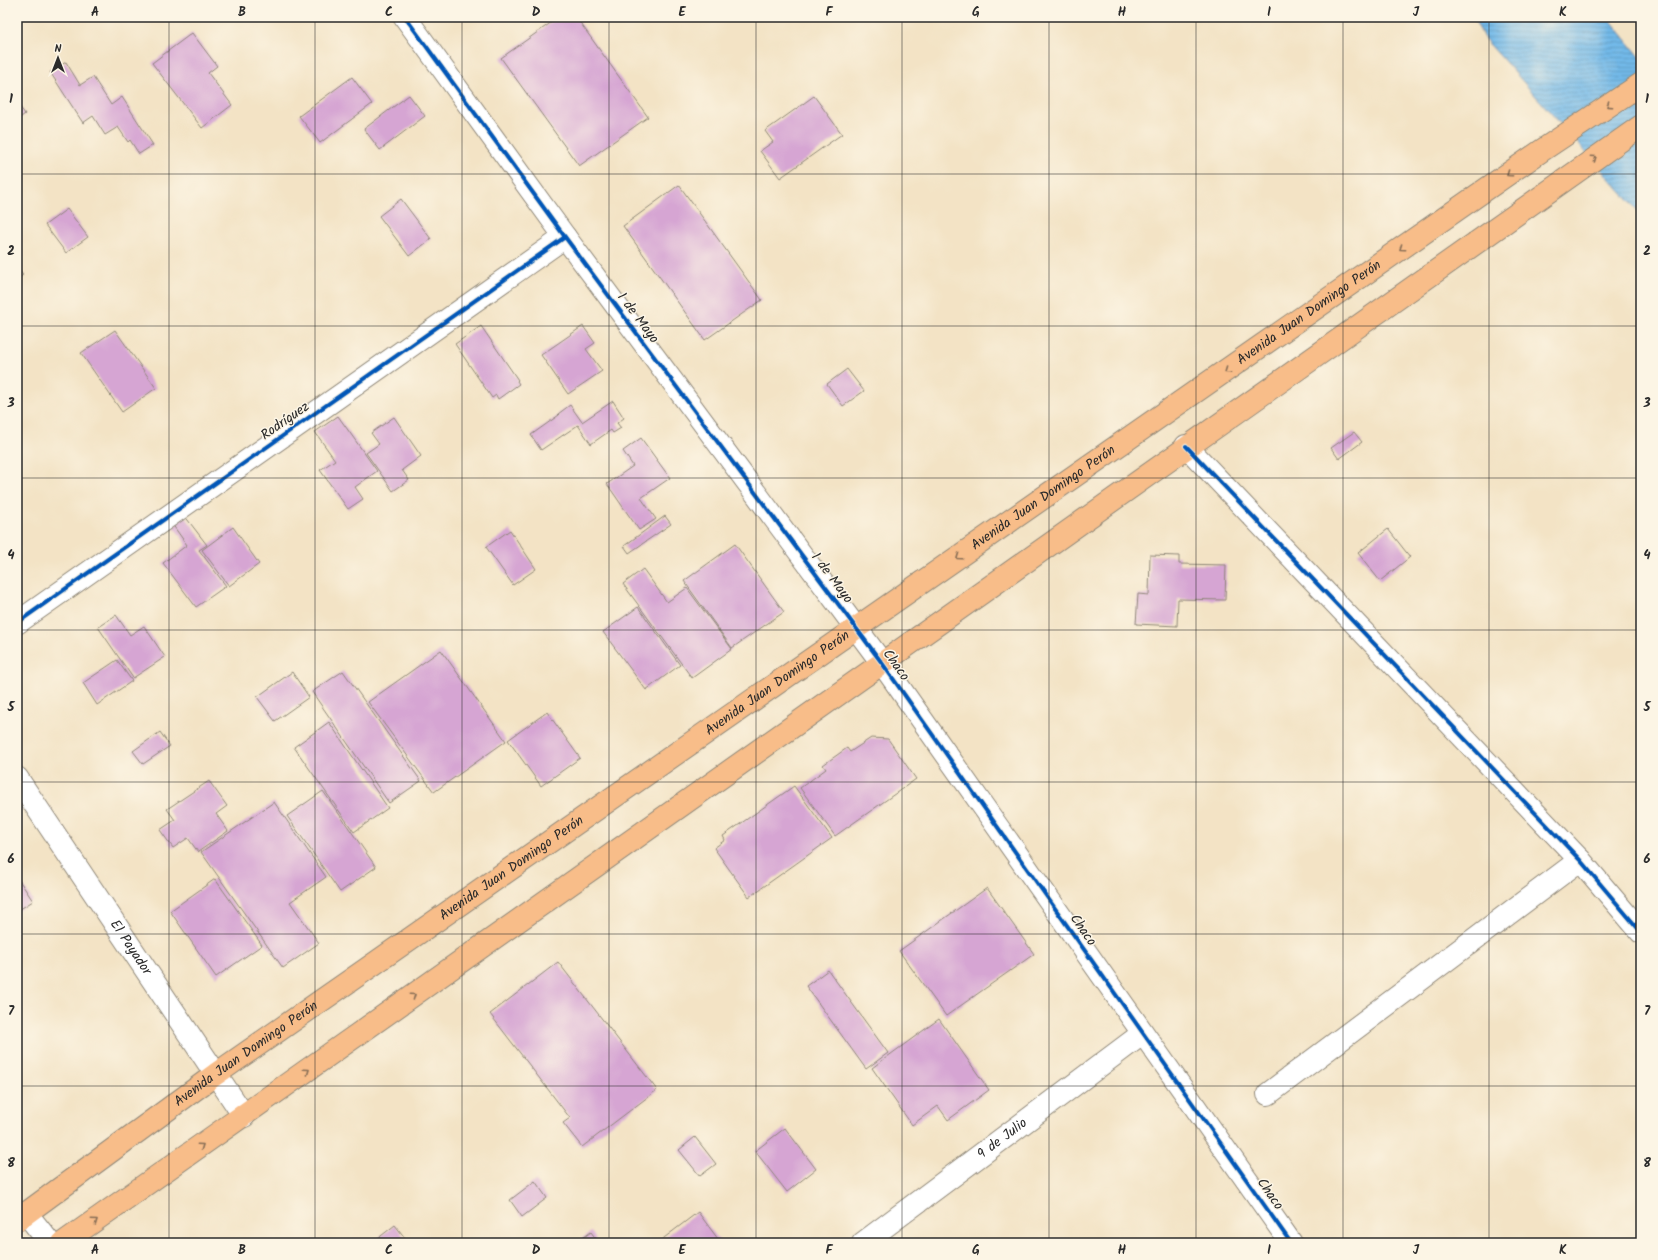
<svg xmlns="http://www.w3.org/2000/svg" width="1658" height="1260" font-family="Kalam,sans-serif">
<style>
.water{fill:url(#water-rules);stroke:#4e728a}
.building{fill:#d6a5d3}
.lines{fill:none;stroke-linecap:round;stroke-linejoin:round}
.minor-casing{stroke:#8f8778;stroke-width:24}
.major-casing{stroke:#8f8778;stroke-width:24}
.minor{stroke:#fff;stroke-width:22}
.major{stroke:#f8bd89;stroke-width:22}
.cycleway-casing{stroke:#fcf5e5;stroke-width:6}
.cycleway{stroke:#0057b8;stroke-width:4}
.oneway{stroke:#876d55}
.grid{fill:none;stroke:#2b2b2b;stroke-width:1;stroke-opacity:0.55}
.labels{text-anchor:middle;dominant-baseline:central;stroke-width:3;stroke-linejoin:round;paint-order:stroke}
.street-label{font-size:14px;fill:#2b2b2b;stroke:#fcf5e5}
.neatline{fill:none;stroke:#2b2b2b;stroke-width:1.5}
.grid-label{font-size:13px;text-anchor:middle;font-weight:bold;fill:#2b2b2b}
</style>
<defs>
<pattern id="water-rules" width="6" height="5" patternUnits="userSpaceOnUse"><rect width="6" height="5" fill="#72b9e9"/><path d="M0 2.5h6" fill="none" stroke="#5e97bd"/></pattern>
</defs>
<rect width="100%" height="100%" fill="#fcf5e5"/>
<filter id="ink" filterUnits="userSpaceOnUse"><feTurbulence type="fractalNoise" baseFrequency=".025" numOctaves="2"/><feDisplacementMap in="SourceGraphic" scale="8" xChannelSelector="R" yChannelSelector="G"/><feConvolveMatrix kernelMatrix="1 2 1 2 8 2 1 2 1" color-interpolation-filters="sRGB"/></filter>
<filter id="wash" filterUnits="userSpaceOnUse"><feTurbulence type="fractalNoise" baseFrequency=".012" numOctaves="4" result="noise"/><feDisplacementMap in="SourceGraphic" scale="16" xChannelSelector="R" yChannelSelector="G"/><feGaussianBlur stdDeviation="0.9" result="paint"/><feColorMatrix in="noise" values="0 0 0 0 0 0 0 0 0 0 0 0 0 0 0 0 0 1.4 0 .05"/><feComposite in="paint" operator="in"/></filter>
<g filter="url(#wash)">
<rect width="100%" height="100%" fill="#f3e3c5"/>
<!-- water -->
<path class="water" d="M 1473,17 L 1608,17 L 1641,58 L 1641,214 L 1484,38 Z"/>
<g id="blocks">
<!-- building -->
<path class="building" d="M 559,17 L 576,17 L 648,117 L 579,166 L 501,58 Z
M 192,33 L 217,66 L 208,73 L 232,105 L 202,128 L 152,63 Z
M 66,62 L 80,85 L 93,77 L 111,105 L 122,97 L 153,145 L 139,154 L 130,140 L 128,142 L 118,127 L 105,135 L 93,116 L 83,123 L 50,72 Z
M 352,77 L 372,104 L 320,143 L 299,116 Z
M 409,95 L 425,116 L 380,150 L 364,129 Z
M 814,96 L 842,134 L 780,178 L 760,151 L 773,142 L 765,131 Z
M 17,103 L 25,114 L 17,120 Z
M 679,185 L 762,300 L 705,340 L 623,226 Z
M 401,199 L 431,239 L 409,256 L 379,216 Z
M 67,209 L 88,237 L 66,253 L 45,225 Z
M 17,268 L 23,275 L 17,280 Z
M 481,326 L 518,380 L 517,381 L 519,384 L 498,399 L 496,395 L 492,398 L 455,344 Z
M 583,326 L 595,343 L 586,349 L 602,371 L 568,394 L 541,355 Z
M 115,330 L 156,388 L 122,412 L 81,353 Z
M 847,369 L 864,391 L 843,406 L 827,384 Z
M 613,401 L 624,418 L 617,423 L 621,428 L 613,433 L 611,430 L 591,444 L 578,425 L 541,450 L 531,435 L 559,415 L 558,414 L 570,405 L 582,422 Z
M 338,416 L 377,471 L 355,487 L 363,499 L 348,509 L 320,470 L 335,460 L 315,432 Z
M 394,417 L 421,456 L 402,470 L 409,480 L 393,491 L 366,453 L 379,444 L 371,433 Z
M 1354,432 L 1362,442 L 1339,459 L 1331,448 Z
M 641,438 L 670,478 L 641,498 L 656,519 L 639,530 L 607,484 L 633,466 L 623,451 Z
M 184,515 L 207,545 L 199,550 L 226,586 L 196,607 L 163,563 L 187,545 L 172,524 Z
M 665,516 L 671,524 L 629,553 L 624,546 Z
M 233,527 L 259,564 L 229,586 L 202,550 Z
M 1388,529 L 1410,557 L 1380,581 L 1358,553 Z
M 510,530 L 536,569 L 513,585 L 486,547 Z
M 735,544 L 784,612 L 732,648 L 684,581 Z
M 1150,555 L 1179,556 L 1179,564 L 1226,565 L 1225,600 L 1178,599 L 1177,626 L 1136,624 L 1138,594 L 1149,595 Z
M 643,569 L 667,602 L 687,588 L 732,649 L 692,678 L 623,584 Z
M 638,607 L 680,665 L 646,690 L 603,632 Z
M 116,615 L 130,635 L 144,626 L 165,657 L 133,678 L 98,627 Z
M 441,650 L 506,741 L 434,792 L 368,702 Z
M 117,660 L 132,681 L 97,705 L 83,683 Z
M 343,671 L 421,781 L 389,803 L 312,692 Z
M 292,672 L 309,697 L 275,721 L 257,697 Z
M 547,712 L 580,758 L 541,786 L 508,740 Z
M 329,722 L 388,808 L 354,832 L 294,747 Z
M 160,732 L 170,746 L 143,764 L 133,751 Z
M 871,738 L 888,739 L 916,779 L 835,836 L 800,788 L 826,769 L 823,765 L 847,748 L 850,752 Z
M 209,781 L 227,806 L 216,814 L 228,831 L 198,852 L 188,838 L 173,848 L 160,830 L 175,820 L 167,809 Z
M 794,786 L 832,838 L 749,897 L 714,848 L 725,840 L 723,836 Z
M 323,791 L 376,867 L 340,892 L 287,816 Z
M 274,802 L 326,877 L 290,902 L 319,943 L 283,968 L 201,852 Z
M 17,877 L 33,901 L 17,911 Z
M 215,879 L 262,945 L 216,977 L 170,911 Z
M 987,888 L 1034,954 L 946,1016 L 899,951 Z
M 558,962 L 657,1090 L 582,1147 L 563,1123 L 570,1118 L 490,1014 Z
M 828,970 L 888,1053 L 866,1069 L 806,986 Z
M 939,1019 L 989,1090 L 948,1120 L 938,1106 L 912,1125 L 872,1068 Z
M 785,1128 L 816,1169 L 787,1192 L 755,1151 Z
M 695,1137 L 716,1164 L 700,1176 L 679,1150 Z
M 535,1181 L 547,1198 L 522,1217 L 510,1200 Z
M 698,1212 L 721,1243 L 661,1243 L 660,1241 Z
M 395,1225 L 409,1243 L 372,1243 Z
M 591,1232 L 599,1243 L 576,1243 Z"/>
</g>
</g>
<g filter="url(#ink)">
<use href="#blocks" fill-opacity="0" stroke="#8f8778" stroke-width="1"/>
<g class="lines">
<!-- minor casing -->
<g class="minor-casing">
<g id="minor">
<path d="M 405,17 L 565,237 L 882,663 L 1291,1243"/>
<path d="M 1186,446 L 1580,860 L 1641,932"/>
<path d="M 17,623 L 565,237"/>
<path id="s1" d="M 17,778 L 244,1116"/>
<path d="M 1268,1094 L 1580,860"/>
<path d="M 26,1213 L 50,1243"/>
<path id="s2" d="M 863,1243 L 1142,1034"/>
</g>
</g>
<!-- major casing -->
<g class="major-casing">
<g id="major">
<path id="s3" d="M 17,1220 L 216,1074 L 1541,151 L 1641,84"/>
<path d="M 63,1243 L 1641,126"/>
</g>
</g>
<!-- minor -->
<use href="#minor" class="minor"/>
<!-- major -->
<use href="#major" class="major"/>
<!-- cycleway casing -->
<g class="cycleway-casing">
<path id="cycleway" d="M 405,17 L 565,237 L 882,663 L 1291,1243
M 1186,446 L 1580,860 L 1641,932
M 17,623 L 565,237"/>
</g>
<!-- cycleway -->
<use href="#cycleway" class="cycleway"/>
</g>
<!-- one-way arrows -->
<defs><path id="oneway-chevron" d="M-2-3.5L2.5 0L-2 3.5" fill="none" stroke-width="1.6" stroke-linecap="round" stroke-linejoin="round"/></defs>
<g class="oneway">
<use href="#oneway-chevron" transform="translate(1609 105) rotate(146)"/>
<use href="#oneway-chevron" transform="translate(1594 158) rotate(-35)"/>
<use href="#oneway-chevron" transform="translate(1509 174) rotate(145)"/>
<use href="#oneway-chevron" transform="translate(1402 248) rotate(145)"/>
<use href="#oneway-chevron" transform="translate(1227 371) rotate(145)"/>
<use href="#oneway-chevron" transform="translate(959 557) rotate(145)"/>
<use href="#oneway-chevron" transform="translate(413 996) rotate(-35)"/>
<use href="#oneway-chevron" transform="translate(307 1071) rotate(-35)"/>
<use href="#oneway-chevron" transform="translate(201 1146) rotate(-35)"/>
<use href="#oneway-chevron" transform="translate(95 1221) rotate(-35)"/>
</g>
</g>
<!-- grid -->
<path class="grid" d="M 169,17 L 169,1243M 315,17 L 315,1243M 462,17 L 462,1243M 609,17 L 609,1243M 756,17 L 756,1243M 902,17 L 902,1243M 1049,17 L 1049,1243M 1196,17 L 1196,1243M 1343,17 L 1343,1243M 1489,17 L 1489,1243M 17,174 L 1641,174M 17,326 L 1641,326M 17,478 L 1641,478M 17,630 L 1641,630M 17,782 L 1641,782M 17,934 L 1641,934M 17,1086 L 1641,1086"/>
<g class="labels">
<!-- street labels -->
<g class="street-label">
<text stroke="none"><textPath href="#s3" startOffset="1579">Avenida Juan Domingo Perón</textPath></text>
<text transform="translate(638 318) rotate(53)">1 de Mayo</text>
<text transform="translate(285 421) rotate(-35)">Rodríguez</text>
<text stroke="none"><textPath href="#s3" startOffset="1255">Avenida Juan Domingo Perón</textPath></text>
<text transform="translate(832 578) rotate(53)">1 de Mayo</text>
<text transform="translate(896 665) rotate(54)">Chaco</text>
<text stroke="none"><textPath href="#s3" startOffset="931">Avenida Juan Domingo Perón</textPath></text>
<text stroke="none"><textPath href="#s3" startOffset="607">Avenida Juan Domingo Perón</textPath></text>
<text transform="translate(1083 930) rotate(55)">Chaco</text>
<text stroke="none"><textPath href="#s1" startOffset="204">El Payador</textPath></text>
<text stroke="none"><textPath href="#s3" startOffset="283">Avenida Juan Domingo Perón</textPath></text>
<text stroke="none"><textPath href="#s2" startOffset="174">9 de Julio</textPath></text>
<text transform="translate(1270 1194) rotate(55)">Chaco</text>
</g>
</g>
<!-- margin -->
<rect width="1658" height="1260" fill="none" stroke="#fcf5e5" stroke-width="44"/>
<!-- north arrow -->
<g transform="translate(58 58)" stroke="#fcf5e5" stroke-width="3" paint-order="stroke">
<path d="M0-3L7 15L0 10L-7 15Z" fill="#2b2b2b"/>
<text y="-6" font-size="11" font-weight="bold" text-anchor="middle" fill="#2b2b2b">N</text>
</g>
<rect x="22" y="22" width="1614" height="1216" class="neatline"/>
<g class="grid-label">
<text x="95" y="16">A</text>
<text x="242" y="16">B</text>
<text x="389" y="16">C</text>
<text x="536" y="16">D</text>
<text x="682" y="16">E</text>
<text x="829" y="16">F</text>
<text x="976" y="16">G</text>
<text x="1122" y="16">H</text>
<text x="1269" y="16">I</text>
<text x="1416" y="16">J</text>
<text x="1563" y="16">K</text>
<text x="11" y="103">1</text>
<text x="1647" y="103">1</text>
<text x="11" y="255">2</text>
<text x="1647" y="255">2</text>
<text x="11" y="407">3</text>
<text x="1647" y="407">3</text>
<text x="11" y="559">4</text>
<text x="1647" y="559">4</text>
<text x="11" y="711">5</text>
<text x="1647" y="711">5</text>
<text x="11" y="863">6</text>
<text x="1647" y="863">6</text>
<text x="11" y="1015">7</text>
<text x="1647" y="1015">7</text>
<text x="11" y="1167">8</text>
<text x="1647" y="1167">8</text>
<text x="95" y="1254">A</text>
<text x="242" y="1254">B</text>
<text x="389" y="1254">C</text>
<text x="536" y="1254">D</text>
<text x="682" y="1254">E</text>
<text x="829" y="1254">F</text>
<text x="976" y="1254">G</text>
<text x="1122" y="1254">H</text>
<text x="1269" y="1254">I</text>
<text x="1416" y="1254">J</text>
<text x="1563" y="1254">K</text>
</g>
</svg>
